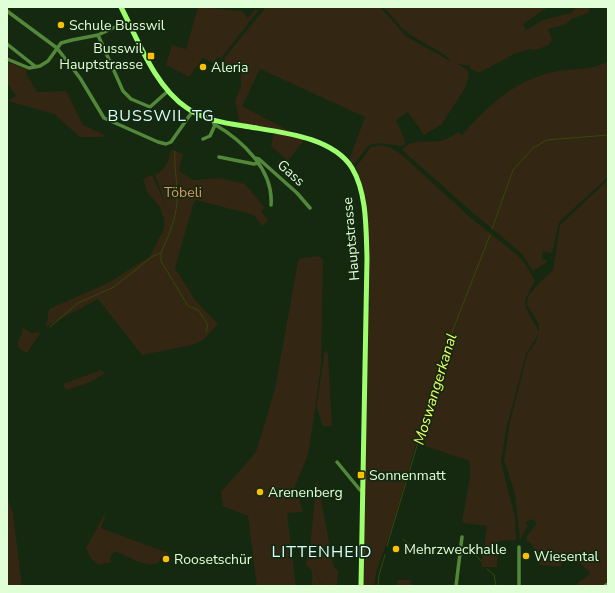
<svg xmlns="http://www.w3.org/2000/svg" width="615" height="593" font-family="'Nunito Sans',sans-serif">
<style>
.green{fill:#332613}
.lines{fill:none;stroke-linecap:round;stroke-linejoin:round}
.stream{stroke:#36480a;stroke-width:1}
.street{stroke:#53883a;stroke-width:3.5}
.secondary{stroke:#9eff6e;stroke-width:5}
.poi-dot{fill:#ffc003;stroke:#142910;stroke-width:1.5}
.labels{text-anchor:middle;dominant-baseline:central;stroke-width:3.5;stroke-linejoin:round;paint-order:stroke}
.poi-label{font-size:14px;fill:#e1ffd7;stroke:#142910;text-anchor:start}
.street-label{font-size:14px;fill:#e1ffd7;stroke:#142910}
.park-label{font-size:14px;fill:#e29460;stroke:#142910}
.water-label{font-size:15px;font-style:italic;fill:#eeff65;stroke:#142910}
.quarter-label{font-size:16px;letter-spacing:1px;fill:#d9ffff;stroke:#142910}
</style>
<rect width="100%" height="100%" fill="#142910"/>
<!-- green -->
<path class="green" d="M 198,7 L 242,11 L 248,18 L 255,9 L 259,10 L 221,58 L 218,57 L 213,63 L 203,58 L 189,77 L 166,65 L 172,45 L 186,49 Z
M 266,7 L 380,7 L 407,37 L 452,62 C 441,49 422,44 408,33 C 398,26 392,14 382,7 L 548,7 L 523,24 L 526,30 L 543,20 L 571,13 L 576,7 L 590,8 L 588,13 L 572,19 L 565,25 L 548,29 L 552,40 L 549,45 L 536,50 L 529,49 L 514,54 L 479,73 L 469,68 L 471,66 L 458,64 L 468,70 L 469,77 L 464,90 L 441,125 L 424,135 L 408,112 L 396,120 L 406,143 L 401,146 L 379,143 L 369,145 L 355,163 L 351,163 L 349,160 L 365,117 L 260,69 L 242,106 L 295,134 L 240,123 L 235,101 L 241,87 L 241,70 L 222,65 L 226,56 Z
M 7,62 L 27,69 L 26,73 L 37,92 L 66,91 L 83,125 L 105,135 L 103,137 L 80,137 L 54,114 L 8,101 L 16,96 L 7,83 Z
M 608,62 L 608,177 L 559,222 L 552,253 L 543,252 L 542,259 L 547,260 L 546,263 L 533,271 L 521,253 L 472,212 L 402,150 C 410,137 432,144 444,140 C 449,138 454,135 458,132 L 462,135 C 484,110 509,85 542,75 C 559,69 576,70 594,67 C 598,66 603,63 608,62 Z
M 274,133 L 304,140 L 288,161 L 271,146 Z
M 382,145 L 392,148 L 401,154 L 471,218 L 515,253 L 524,262 L 535,280 L 525,300 L 526,308 L 539,332 L 539,325 L 527,305 L 528,296 L 539,283 L 553,270 L 560,225 L 608,180 L 608,583 L 604,586 L 577,586 L 578,582 L 587,577 L 590,573 L 581,564 L 570,560 L 564,563 L 562,562 L 561,567 L 540,565 L 532,544 L 527,541 L 526,537 L 537,523 L 531,519 L 526,523 L 528,526 L 520,540 L 515,494 L 504,460 L 510,422 L 527,355 L 536,342 L 538,335 L 526,354 L 506,430 L 501,462 L 515,517 L 516,540 L 498,541 L 497,567 L 481,567 L 487,526 L 462,523 L 470,476 L 470,461 L 416,443 L 393,525 L 377,569 L 374,586 L 362,586 L 368,308 L 371,305 L 369,302 L 367,221 L 362,185 L 356,167 L 371,147 Z
M 172,150 L 183,154 L 179,171 L 193,180 L 220,178 L 245,184 L 265,208 L 261,211 L 268,220 L 262,226 L 254,215 L 196,200 L 193,205 L 175,268 L 196,301 L 218,324 L 203,340 L 192,345 L 142,355 L 98,299 L 46,327 L 49,309 L 110,282 L 150,256 L 164,229 L 164,219 L 159,206 L 147,192 L 143,179 L 152,175 L 166,205 L 155,175 C 166,168 168,164 170,152 Z
M 319,256 L 323,260 L 321,365 L 314,417 L 308,455 L 295,486 L 303,512 L 287,513 L 296,586 L 257,586 L 248,516 L 223,506 L 221,492 L 256,452 L 275,389 L 298,261 L 301,258 Z
M 22,327 L 31,333 L 41,332 L 27,353 L 18,348 C 17,340 23,335 22,327 Z
M 325,349 L 328,355 L 332,426 L 323,426 L 317,409 L 317,403 Z
M 101,370 L 106,373 L 88,383 L 66,390 L 63,384 Z
M 317,478 L 334,568 L 338,570 L 337,586 L 322,586 L 315,571 L 321,586 L 312,586 L 312,571 L 306,564 L 310,547 Z
M 7,496 L 13,513 L 22,586 L 7,586 Z
M 104,515 L 105,517 L 101,528 L 168,553 L 169,556 L 160,558 L 159,563 C 142,568 131,556 115,552 L 112,554 L 110,559 L 112,562 L 98,565 L 90,557 L 86,548 Z
M 397,580 L 411,580 L 411,586 L 398,586 Z"/>
<g class="lines">
<!-- stream -->
<path class="stream" d="M 492,229 L 513,170 L 533,148 L 547,140 L 608,135
M 161,253 L 161,261 L 188,306 L 198,310 L 205,320 L 208,326 L 206,332
M 50,327 L 78,303 L 114,287 L 153,256 L 161,253 C 169,234 178,216 177,194 C 177,178 174,168 175,151
M 403,539 L 411,546 L 458,549
M 387,546 L 447,345 L 490,235
M 462,550 L 476,555 L 481,561
M 487,569 L 494,575 L 496,586
M 378,586 L 379,575 L 385,555"/>
<!-- street -->
<path class="street" d="M 7,11 L 57,48 L 80,78 L 104,118 L 158,142 L 166,144 L 171,142 L 192,112
M 98,35 L 123,91 L 131,99 L 150,107 L 168,91
M 7,44 L 36,67
M 7,59 L 29,68 L 40,66 L 48,61 L 61,43 L 72,40 L 98,35 L 128,21
M 213,120 L 214,124 C 242,140 274,170 271,205
M 203,139 L 210,136 L 215,125
M 219,157 L 254,164 L 258,163
M 255,158 L 259,159 L 297,193 L 310,208
M 337,462 L 360,490 L 363,491
M 456,586 L 462,537
M 519,586 L 519,547
M 605,586 L 608,584"/>
<!-- secondary -->
<path class="secondary" d="M 121,7 C 138,40 155,87 187,108 C 204,120 224,123 244,126 C 278,132 332,136 352,168 C 367,193 366,229 367,258 L 361,586"/>
</g>
<!-- markers -->
<g class="poi-dot">
<circle cx="61" cy="25" r="4"/>
<rect x="147" y="52" width="8" height="8" rx="2"/>
<circle cx="203" cy="67" r="4"/>
<rect x="357" y="471" width="8" height="8" rx="2"/>
<circle cx="260" cy="492" r="4"/>
<circle cx="396" cy="549" r="4"/>
<circle cx="526" cy="556" r="4"/>
<circle cx="166" cy="559" r="4"/>
</g>
<g class="labels">
<!-- poi labels -->
<g class="poi-label">
<text x="69" y="25">Schule Busswil</text>
<text x="143" y="48" text-anchor="end">Busswil<tspan x="143" dy="16">Hauptstrasse</tspan></text>
<text x="211" y="67">Aleria</text>
<text x="369" y="475">Sonnenmatt</text>
<text x="268" y="492">Arenenberg</text>
<text x="404" y="549">Mehrzweckhalle</text>
<text x="534" y="556">Wiesental</text>
<text x="174" y="559">Roosetschür</text>
</g>
<!-- street labels -->
<g class="street-label">
<text transform="translate(291 173) rotate(42)">Gass</text>
<text transform="translate(351 239) rotate(-95)">Hauptstrasse</text>
</g>
<!-- park labels -->
<g class="park-label">
<text x="183" y="192">Töbeli</text>
</g>
<!-- water labels -->
<g class="water-label">
<text transform="translate(435 389) rotate(-73)">Moswangerkanal</text>
</g>
<!-- quarter labels -->
<g class="quarter-label">
<text x="161" y="116">BUSSWIL TG</text>
<text x="322" y="552">LITTENHEID</text>
</g>
</g>
<!-- border -->
<rect width="615" height="593" fill="none" stroke="#e1ffd7" stroke-width="16"/>
</svg>
